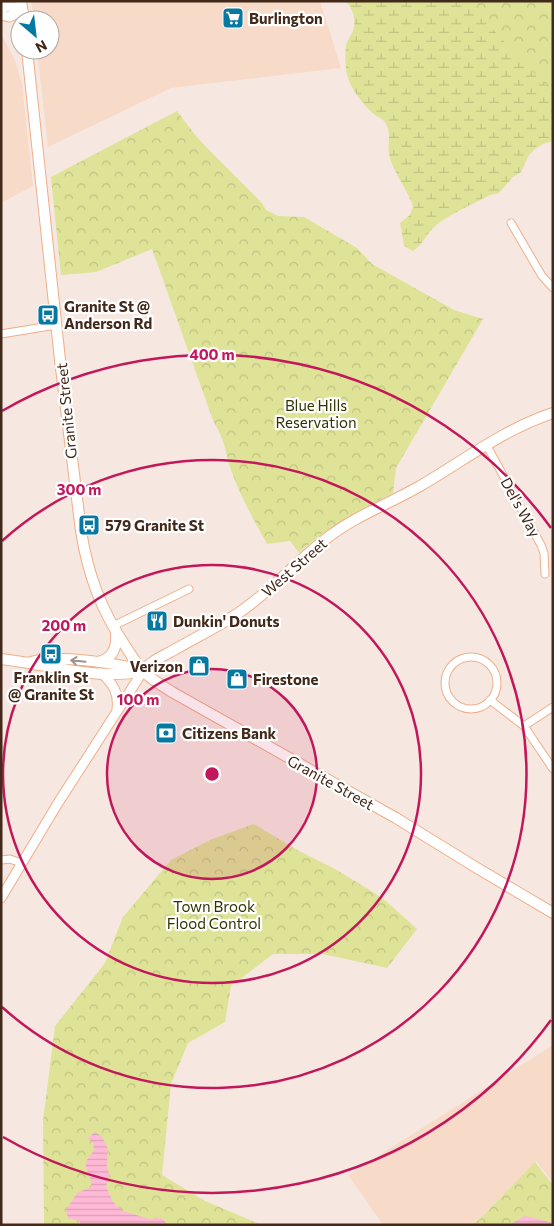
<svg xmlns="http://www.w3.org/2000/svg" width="554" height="1226" font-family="Commissioner,sans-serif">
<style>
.built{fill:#f8dac9}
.wetland{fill:url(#wetland-marsh)}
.park{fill:url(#park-crowns)}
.water{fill:url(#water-rules)}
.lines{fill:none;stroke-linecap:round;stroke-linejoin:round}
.minor-casing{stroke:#efae88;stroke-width:9}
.tertiary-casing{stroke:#efae88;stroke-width:11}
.secondary-casing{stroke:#efae88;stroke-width:12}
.minor{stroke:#fff;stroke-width:7}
.tertiary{stroke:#fff;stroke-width:9}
.secondary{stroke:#fff;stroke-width:10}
.oneway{stroke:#a0948c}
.ring{fill:none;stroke:#c2185b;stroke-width:2.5}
.labels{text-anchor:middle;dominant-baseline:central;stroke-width:4.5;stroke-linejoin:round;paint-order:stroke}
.poi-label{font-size:15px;font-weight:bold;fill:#422919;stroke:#fff;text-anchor:start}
.park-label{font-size:15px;fill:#313300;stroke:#fff}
.street-label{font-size:15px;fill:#422919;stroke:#fff}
.centre{fill:#c2185b;stroke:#fff;stroke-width:2.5}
.ring-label{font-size:15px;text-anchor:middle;font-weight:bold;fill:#c2185b;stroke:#fff;stroke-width:4.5;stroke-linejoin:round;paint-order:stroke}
</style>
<defs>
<pattern id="wetland-marsh" width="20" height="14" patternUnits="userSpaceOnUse" patternTransform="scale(1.25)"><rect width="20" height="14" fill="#dee397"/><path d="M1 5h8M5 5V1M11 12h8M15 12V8" fill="none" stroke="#c0c382"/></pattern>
<pattern id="park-crowns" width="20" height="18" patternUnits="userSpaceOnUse" patternTransform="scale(1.25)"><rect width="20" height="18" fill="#dee397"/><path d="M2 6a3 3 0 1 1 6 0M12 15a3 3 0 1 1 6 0" fill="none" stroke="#c0c382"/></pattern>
<pattern id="water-rules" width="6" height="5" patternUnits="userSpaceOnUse" patternTransform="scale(1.25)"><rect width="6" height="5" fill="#feb9d6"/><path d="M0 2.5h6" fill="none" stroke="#db9fb7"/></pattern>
</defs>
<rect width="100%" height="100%" fill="#f6e8e0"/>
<!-- built -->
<path class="built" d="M 31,1 L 320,1 L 341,68 L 171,88 L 48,147 L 37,50 L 50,50 L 50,20 L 34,20 Z
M 1,34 L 15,60 L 22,83 L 33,186 L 1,203 Z
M 553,1045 L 553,1183 L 536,1161 L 481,1218 L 468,1225 L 383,1225 L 348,1175 Z"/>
<!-- wetland -->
<path class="wetland" d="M 346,1 L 553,1 L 553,141 L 543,144 L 535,149 L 529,155 L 521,172 L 513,177 L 499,193 L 490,195 C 473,204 454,212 439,223 C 427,231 424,244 413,251 L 404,246 L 400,223 L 410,215 L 413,206 C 407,188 393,173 389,154 C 387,144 392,134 386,124 C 384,119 379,118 375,115 C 363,105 350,88 347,74 C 345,66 345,54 346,47 C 346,42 350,37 352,33 C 357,21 354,11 346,1 Z"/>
<!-- park -->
<path class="park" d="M 466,1 L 553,1 L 553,93 Z
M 177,111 L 196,136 L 212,153 L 262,203 L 266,210 L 278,216 L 304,217 L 357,248 L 372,264 L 454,310 L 483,319 L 396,468 L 393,493 C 358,511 328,526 299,553 L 290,541 L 267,544 C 254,520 240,496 231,470 C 226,454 224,437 214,423 L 152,249 L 96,272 L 61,275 L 51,177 Z
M 254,824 L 297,850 L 335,869 L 373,892 L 387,902 L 417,929 L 387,968 L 323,954 L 273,954 L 231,986 L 225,1022 L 188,1043 L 171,1084 L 162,1175 L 205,1201 L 262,1225 L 44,1225 L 43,1121 L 55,1026 L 105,963 L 123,917 L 171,860 L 212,839 Z
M 535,1162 L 553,1185 L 553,1225 L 470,1225 L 480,1219 Z"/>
<!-- water -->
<path class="water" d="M 95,1132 L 102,1137 L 108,1149 L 107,1166 L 109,1174 L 106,1187 L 113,1202 L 123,1211 L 149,1219 L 161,1218 L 164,1220 L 167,1225 L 82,1225 L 79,1221 L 68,1218 L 66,1210 L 77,1193 L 91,1187 C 93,1176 85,1172 86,1164 C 86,1159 92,1154 94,1150 L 93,1143 L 88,1138 Z
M 525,1216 L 553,1223 L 553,1225 L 509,1225 Z"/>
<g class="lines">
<!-- minor casing -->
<g class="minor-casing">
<path id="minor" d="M 511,223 L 542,276 L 553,288
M 1,334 L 56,325
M 486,444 L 541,545 L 544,553 L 545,574
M 113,626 L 189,589
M445 683a26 26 0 1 1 52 0a26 26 0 1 1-52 0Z
M 490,700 L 524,726 L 553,769
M 524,726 L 553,707
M 1,860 L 10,859 L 21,863"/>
</g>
<!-- tertiary casing -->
<g class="tertiary-casing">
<path id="tertiary" d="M 1,7 L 15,7 L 23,11
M 1,15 L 9,17 L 23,11
M 101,673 C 113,683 119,693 117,709
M 1,898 L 58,803 L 143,671"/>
</g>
<!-- secondary casing -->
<g class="secondary-casing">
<path id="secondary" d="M 21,1 L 24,20
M 27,50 L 60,360 L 81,531 C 88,575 101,610 126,647 C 132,656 137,665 144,672 C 152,680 163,686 172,692 L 396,818 L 477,868 L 553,913
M 1,659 C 47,664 97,681 143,671
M 31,662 C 57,655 113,662 140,670
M 98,662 C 114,658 117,647 116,632
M 143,671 C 151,661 163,656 174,650 C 195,638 217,627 237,614 C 270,592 296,562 327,538 C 355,516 389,504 420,486 C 465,460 502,430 553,413"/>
</g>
<!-- minor -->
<use href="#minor" class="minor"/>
<!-- tertiary -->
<use href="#tertiary" class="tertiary"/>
<!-- secondary -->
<use href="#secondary" class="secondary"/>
</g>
<!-- one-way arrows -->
<defs><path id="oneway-shaft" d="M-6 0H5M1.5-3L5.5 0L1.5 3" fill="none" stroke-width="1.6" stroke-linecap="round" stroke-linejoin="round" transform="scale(1.25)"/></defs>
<use class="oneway" href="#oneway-shaft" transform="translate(78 661) rotate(-174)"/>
<!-- distance rings -->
<circle cx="212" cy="774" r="105" fill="#c2185b" fill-opacity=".12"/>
<g class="ring">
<circle cx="212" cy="774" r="105"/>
<circle cx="212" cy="774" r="209"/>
<path d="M2 541A314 314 0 1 1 2 1007"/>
<path d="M551 1020A419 419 0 0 1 3 1137M2 411A419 419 0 0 1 551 528"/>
</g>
<!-- icons -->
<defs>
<g id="supermarket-square" transform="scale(1.125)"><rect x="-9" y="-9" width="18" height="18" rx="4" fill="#0679a2" stroke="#fff"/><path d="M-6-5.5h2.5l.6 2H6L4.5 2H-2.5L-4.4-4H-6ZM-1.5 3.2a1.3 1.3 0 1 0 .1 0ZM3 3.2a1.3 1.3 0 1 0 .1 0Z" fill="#fff"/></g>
<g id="bus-square" transform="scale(1.125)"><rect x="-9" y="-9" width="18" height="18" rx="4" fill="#0679a2" stroke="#fff"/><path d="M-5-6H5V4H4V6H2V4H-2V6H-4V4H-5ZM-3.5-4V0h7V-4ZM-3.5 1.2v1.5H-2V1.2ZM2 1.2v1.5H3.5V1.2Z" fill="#fff"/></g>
<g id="restaurant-square" transform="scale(1.125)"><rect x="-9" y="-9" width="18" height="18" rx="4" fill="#0679a2" stroke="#fff"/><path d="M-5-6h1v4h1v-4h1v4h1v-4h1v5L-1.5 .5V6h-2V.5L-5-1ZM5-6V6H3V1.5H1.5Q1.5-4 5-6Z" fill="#fff"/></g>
<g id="shop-square" transform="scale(1.125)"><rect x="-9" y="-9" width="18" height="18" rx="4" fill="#0679a2" stroke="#fff"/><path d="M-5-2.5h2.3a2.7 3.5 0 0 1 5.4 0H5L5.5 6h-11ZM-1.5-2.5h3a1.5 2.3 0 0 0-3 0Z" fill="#fff"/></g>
<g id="bank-square" transform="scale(1.125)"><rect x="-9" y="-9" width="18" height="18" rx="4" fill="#0679a2" stroke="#fff"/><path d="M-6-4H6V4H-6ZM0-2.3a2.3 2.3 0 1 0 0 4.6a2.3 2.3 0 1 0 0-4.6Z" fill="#fff"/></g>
</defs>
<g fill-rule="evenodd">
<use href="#supermarket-square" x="233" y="18"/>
<use href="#bus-square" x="48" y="315"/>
<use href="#bus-square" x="89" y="525"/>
<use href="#restaurant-square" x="157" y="621"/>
<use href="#bus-square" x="51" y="654"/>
<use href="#shop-square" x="199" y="666"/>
<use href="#shop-square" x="237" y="679"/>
<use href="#bank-square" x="166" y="733"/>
</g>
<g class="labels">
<!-- poi labels -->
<g class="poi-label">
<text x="249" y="18">Burlington</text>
<text x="64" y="306">Granite St @<tspan x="64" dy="17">Anderson Rd</tspan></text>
<text x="105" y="525">579 Granite St</text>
<text x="173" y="621">Dunkin' Donuts</text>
<text x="183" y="666" text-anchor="end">Verizon</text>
<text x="51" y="677" text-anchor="middle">Franklin St<tspan x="51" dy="17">@ Granite St</tspan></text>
<text x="253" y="679">Firestone</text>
<text x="182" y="733">Citizens Bank</text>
</g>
<!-- park labels -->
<g class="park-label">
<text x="316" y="405">Blue Hills<tspan x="316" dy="17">Reservation</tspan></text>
<text x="214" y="906">Town Brook<tspan x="214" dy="17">Flood Control</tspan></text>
</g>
<!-- street labels -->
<g class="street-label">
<text transform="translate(66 411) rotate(-96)">Granite Street</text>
<text transform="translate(521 507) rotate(61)">Del's Way</text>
<text transform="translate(294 567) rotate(-41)">West Street</text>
<text transform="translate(331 782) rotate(29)">Granite Street</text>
</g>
</g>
<circle cx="212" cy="774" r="8" class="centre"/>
<g class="ring-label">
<text x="212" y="360">400 m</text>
<text x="79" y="495">300 m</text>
<text x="64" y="631">200 m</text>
<text x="138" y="705">100 m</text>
</g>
<!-- border -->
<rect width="554" height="1226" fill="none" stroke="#422919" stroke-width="5"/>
<!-- north arrow -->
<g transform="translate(35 35) rotate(152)"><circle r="24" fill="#ffffff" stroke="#b3a9a3"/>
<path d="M0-4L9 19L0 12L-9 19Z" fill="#0679a2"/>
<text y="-8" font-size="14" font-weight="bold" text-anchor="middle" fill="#422919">N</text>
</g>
</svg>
